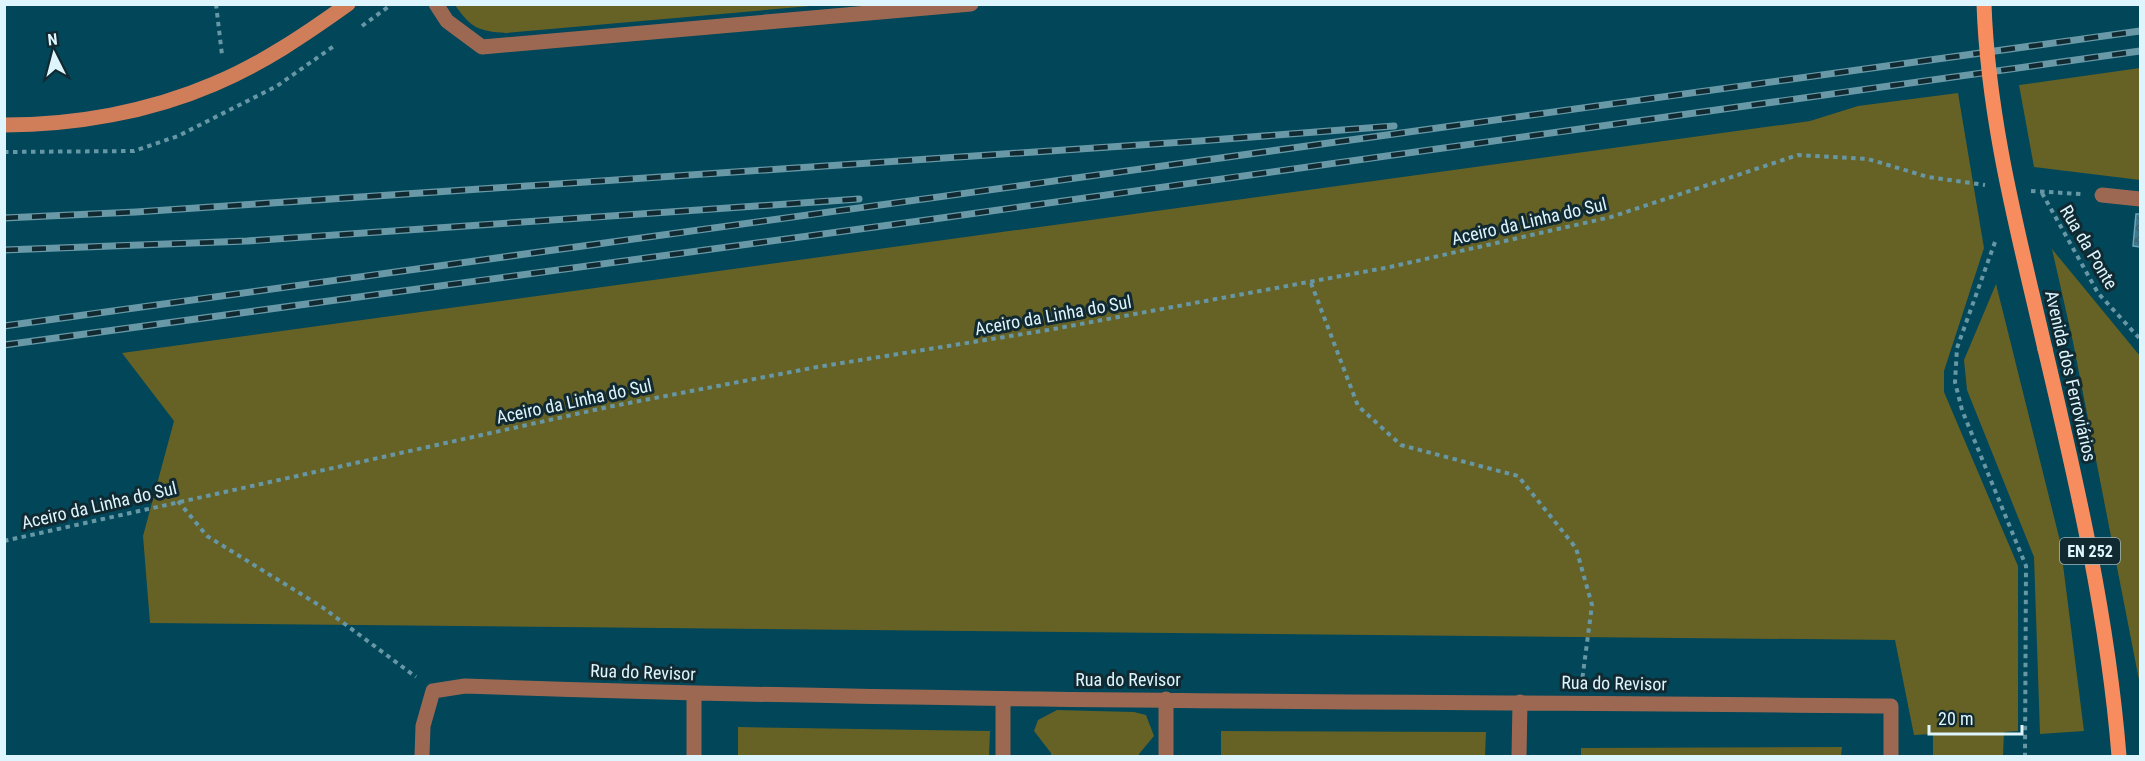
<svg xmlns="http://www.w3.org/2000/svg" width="2145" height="761" font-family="'Roboto Condensed',sans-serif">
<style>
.grass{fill:#666125}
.building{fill:url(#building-cross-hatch);stroke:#6ba5ba;stroke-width:1.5}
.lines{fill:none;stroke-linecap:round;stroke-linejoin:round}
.path{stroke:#6797a5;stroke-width:4;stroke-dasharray:4.5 4.5;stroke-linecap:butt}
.minor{stroke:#9d6852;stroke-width:15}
.secondary{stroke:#d07e5a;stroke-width:15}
.primary{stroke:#f78d5f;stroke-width:15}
.rail-casing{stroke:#6998a6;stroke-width:7}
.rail{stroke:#112931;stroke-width:4.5;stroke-dasharray:14;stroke-linecap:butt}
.primary-bridge{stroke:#f78d5f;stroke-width:15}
.labels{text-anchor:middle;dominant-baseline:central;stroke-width:6;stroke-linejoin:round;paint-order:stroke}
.shield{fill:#112931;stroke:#a0b8c0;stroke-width:1.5}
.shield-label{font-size:16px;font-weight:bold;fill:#def5fe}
.street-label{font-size:18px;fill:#def5fe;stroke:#112931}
</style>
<defs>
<pattern id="building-cross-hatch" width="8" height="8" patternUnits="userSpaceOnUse" patternTransform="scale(1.5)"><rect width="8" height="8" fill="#40798e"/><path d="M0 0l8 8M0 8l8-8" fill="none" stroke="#42626d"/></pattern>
</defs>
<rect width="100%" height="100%" fill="#014659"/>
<!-- grass -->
<path class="grass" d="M 455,5 L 822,5 L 506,33 C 478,31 471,28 455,5 Z
M 2140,68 L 2140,180 L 2034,167 L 2019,85 Z
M 1958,93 L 1984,248 L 1944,371 L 1944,392 L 2018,566 L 2018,731 L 2004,732 L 2003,756 L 1933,756 L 1933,734 L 1914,735 L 1895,640 L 150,623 L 143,536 L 174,421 L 122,353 L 1810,121 L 1858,106 Z
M 2052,249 L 2140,356 L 2140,685 L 2073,342 Z
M 1996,284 L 2060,541 L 2084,731 L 2040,734 L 2034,557 L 1967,390 L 1964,360 Z
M 1057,710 L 1134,712 L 1146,715 L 1154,736 L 1139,754 L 1139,756 L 1051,756 L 1051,753 L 1034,731 L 1038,720 Z
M 738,727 L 990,731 L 989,756 L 738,756 Z
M 1221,731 L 1486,732 L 1485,756 L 1221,756 Z
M 1842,747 L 1841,756 L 1581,756 L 1581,748 Z"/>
<!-- building -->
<path class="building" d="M 2136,214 L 2140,214 L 2140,247 L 2133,246 Z"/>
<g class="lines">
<!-- path -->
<path class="path" d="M 216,4 L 222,55
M 362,26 L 392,4
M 4,152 L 134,151 L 178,136 L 277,86 L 334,46
M 2031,191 L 2081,194
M 2042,193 L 2098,293 L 2140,339
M 1995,242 L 1957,348 L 1955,382 L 1962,410 L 2026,566 L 2025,756
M 1311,283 L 1358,406 L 1401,445 L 1518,476 L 1576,548 L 1592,605 L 1582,681
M 178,501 L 207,536 L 322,607 L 416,677
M 4,541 L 608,407 L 817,367 L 1048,330 L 1390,267 L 1611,217 L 1798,155 L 1868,159 L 1928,177 L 1985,185"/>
<!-- minor -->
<path class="minor" d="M 436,4 L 447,21 L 482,47 L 971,4
M 2102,195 L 2140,199
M 1166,699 L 1166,756
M 422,756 L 423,726 L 433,691 L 465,686 C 941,703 1416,701 1891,706 L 1891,756
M 694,756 L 694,694
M 1003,756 L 1003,699
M 1519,756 L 1520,702"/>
<!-- secondary -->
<path class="secondary" d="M 4,125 C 75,125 149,112 214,84 C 262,64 306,34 348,4"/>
<!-- primary -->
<path class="primary" d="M 2045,349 C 2077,484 2108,618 2119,756"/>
<!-- rail casing -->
<g class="rail-casing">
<path id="rail" d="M 4,218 L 136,212 L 1199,141 L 1394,126
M 4,250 L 247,241 L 859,199
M 4,326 L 2140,31
M 4,345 L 934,219 L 2140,51"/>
</g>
<!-- rail -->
<use href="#rail" class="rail"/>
<!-- primary-bridge -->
<path class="primary-bridge" d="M 1984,4 C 1988,122 2019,236 2045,349"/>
</g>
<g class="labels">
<!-- shield labels -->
<rect class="shield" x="2060" y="538" width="60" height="26" rx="4.5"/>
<g class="shield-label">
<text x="2090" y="551">EN 252</text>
</g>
<!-- street labels -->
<g class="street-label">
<text transform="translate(1529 221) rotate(-13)">Aceiro da Linha do Sul</text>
<text transform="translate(2089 247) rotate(59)">Rua da Ponte</text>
<text transform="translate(1053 315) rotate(-10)">Aceiro da Linha do Sul</text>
<text transform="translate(2071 376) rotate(77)">Avenida dos Ferroviários</text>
<text transform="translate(574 401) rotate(-12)">Aceiro da Linha do Sul</text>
<text transform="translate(99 505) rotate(-13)">Aceiro da Linha do Sul</text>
<text transform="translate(643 672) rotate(2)">Rua do Revisor</text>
<text x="1128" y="679">Rua do Revisor</text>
<text transform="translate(1614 683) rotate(1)">Rua do Revisor</text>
</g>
</g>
<!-- border -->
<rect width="2145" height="761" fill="none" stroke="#def5fe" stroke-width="12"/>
<!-- north arrow -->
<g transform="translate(54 54) rotate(354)" stroke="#112931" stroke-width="4.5" paint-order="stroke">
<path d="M0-4.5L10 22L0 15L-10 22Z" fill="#def5fe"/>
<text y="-9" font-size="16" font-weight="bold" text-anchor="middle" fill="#def5fe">N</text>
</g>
<!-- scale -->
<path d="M1929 725v9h93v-9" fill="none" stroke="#def5fe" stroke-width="3"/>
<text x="1938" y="725" font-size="18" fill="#def5fe" stroke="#112931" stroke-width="4.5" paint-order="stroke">20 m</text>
</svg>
